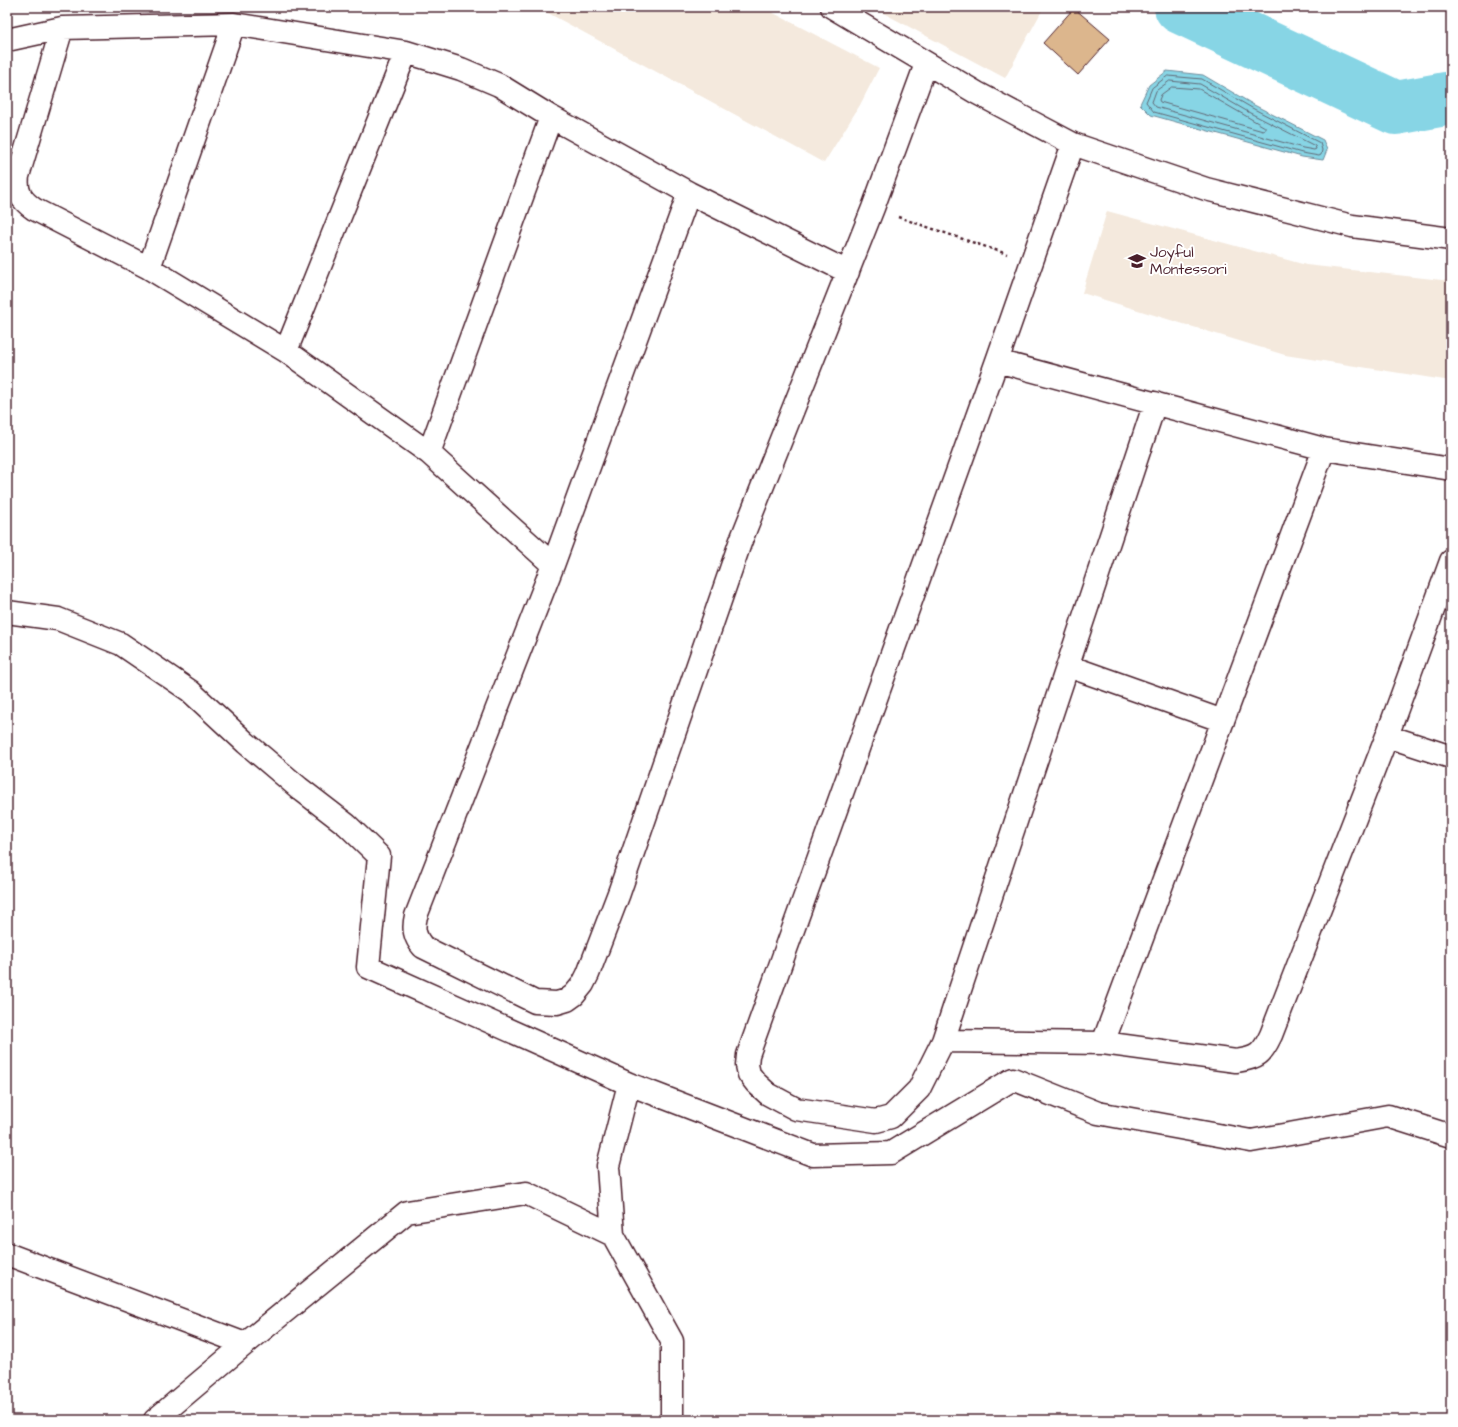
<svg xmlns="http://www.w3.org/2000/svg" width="1458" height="1427" font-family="'Architects Daughter',sans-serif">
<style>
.built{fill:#f4e9dd}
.water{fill:#87d5e5;stroke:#6f8c9b}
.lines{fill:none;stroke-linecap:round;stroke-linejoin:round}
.shore{stroke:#626875;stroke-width:1}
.river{stroke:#87d5e5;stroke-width:54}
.building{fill:#dcb68d;stroke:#4a1f2b}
.minor-casing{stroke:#4a1f2b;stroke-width:25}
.path{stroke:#4a1f2b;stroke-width:2.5;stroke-dasharray:3 3;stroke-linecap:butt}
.minor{stroke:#fff;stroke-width:22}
.labels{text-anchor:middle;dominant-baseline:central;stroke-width:4;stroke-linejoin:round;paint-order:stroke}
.poi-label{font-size:15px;fill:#4a1f2b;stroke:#fff;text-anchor:start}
</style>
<rect width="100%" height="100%" fill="#fff"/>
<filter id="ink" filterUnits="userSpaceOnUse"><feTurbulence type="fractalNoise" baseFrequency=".025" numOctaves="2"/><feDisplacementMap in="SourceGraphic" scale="8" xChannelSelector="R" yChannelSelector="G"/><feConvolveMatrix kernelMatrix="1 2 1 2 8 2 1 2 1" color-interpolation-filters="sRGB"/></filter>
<g filter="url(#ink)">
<!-- built -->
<path class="built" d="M 537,7 L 762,7 L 879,68 L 860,105 L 824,163 Z
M 872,7 L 1044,7 L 1005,78 Z
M 1107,211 L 1306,265 L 1451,281 L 1451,381 L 1285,355 L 1082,293 Z"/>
<!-- water -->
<path class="water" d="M 1167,71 L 1203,75 L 1254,105 L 1323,140 L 1327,150 L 1323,160 L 1302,157 L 1151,115 L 1140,104 L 1149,85 Z"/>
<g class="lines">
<!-- shore -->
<path class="shore" d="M 1168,76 L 1202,79 L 1252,108 L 1320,143 L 1322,150 L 1321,155 L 1319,156 L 1302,153 L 1154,112 L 1146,102 L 1152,88 Z
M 1170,81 L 1200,84 L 1250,113 L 1315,146 L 1316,149 L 1314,150 L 1303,148 L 1156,107 L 1152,102 L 1156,91 Z
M 1172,87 L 1199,89 L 1265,127 L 1265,130 L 1263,131 L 1160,102 L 1159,100 L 1161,95 Z"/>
<!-- river -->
<path class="river" d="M 1181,7 L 1396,108 L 1451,98"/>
</g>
<!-- building -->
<path class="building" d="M 1074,8 L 1110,39 L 1078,75 L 1043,43 Z"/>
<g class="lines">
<!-- minor casing -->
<g class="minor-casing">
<path id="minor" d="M 832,7 L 977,93 L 1073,144 L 1206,189 L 1352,226 L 1451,239
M 62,28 L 18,176 C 16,192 21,200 34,209 L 149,268 L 286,351 L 429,453 L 553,565
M 7,40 L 62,28 L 234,24 L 406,52 L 461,69 L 499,85 L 551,117 L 689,193 L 848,272
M 1073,144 L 997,361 L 748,1055 L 747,1065 L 749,1074 L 756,1083 L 768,1094 L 796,1109 L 876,1121 L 891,1117 L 919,1089 L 943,1041 L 1155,403
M 689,193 L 553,565 L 416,916 C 413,928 414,937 423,947 L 535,1002 L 557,1003 L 567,1000 L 574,995 L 583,984 L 588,974 L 619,893 L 740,543 L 873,208 L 926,64
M 149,268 L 234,24
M 286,351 L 406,52
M 997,361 L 1324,449 L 1451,469
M 429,453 L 551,117
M 7,612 L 58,619 L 121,644 L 190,691 L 246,743 L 299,788 L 347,825 L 379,856 L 368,967 L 629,1084 L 813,1155 L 891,1153 L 1013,1079 L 1098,1113 L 1251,1141 L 1388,1116 L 1451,1136
M 1068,666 L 1223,721
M 1387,736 L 1451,757
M 943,1041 L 1103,1043 L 1236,1061 C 1258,1058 1262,1054 1271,1035 L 1387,736 L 1451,561
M 1103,1043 L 1324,449
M 629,1084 L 608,1166 L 613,1235 L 672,1341 L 672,1420
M 7,1254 L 245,1344
M 155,1420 L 245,1344 L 407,1212 L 526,1193 L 613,1235"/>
</g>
<!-- path -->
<path class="path" d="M 898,217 L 1007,254"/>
<!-- minor -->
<use href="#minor" class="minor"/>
</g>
</g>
<!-- icons -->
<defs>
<g id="school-bare" transform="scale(1.38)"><path d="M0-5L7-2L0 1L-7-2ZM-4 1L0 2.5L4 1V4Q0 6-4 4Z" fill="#4a1f2b" stroke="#fff" stroke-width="2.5" paint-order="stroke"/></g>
</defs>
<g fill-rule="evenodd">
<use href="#school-bare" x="1137" y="261"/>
</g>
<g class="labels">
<!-- poi labels -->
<g class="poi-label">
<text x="1150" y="252">Joyful<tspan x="1150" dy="17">Montessori</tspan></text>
</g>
</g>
<!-- margin -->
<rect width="1458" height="1427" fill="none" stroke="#fff" stroke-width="24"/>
<rect x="12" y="12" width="1434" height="1403" fill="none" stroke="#4a1f2b" stroke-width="1.5" filter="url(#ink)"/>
</svg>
